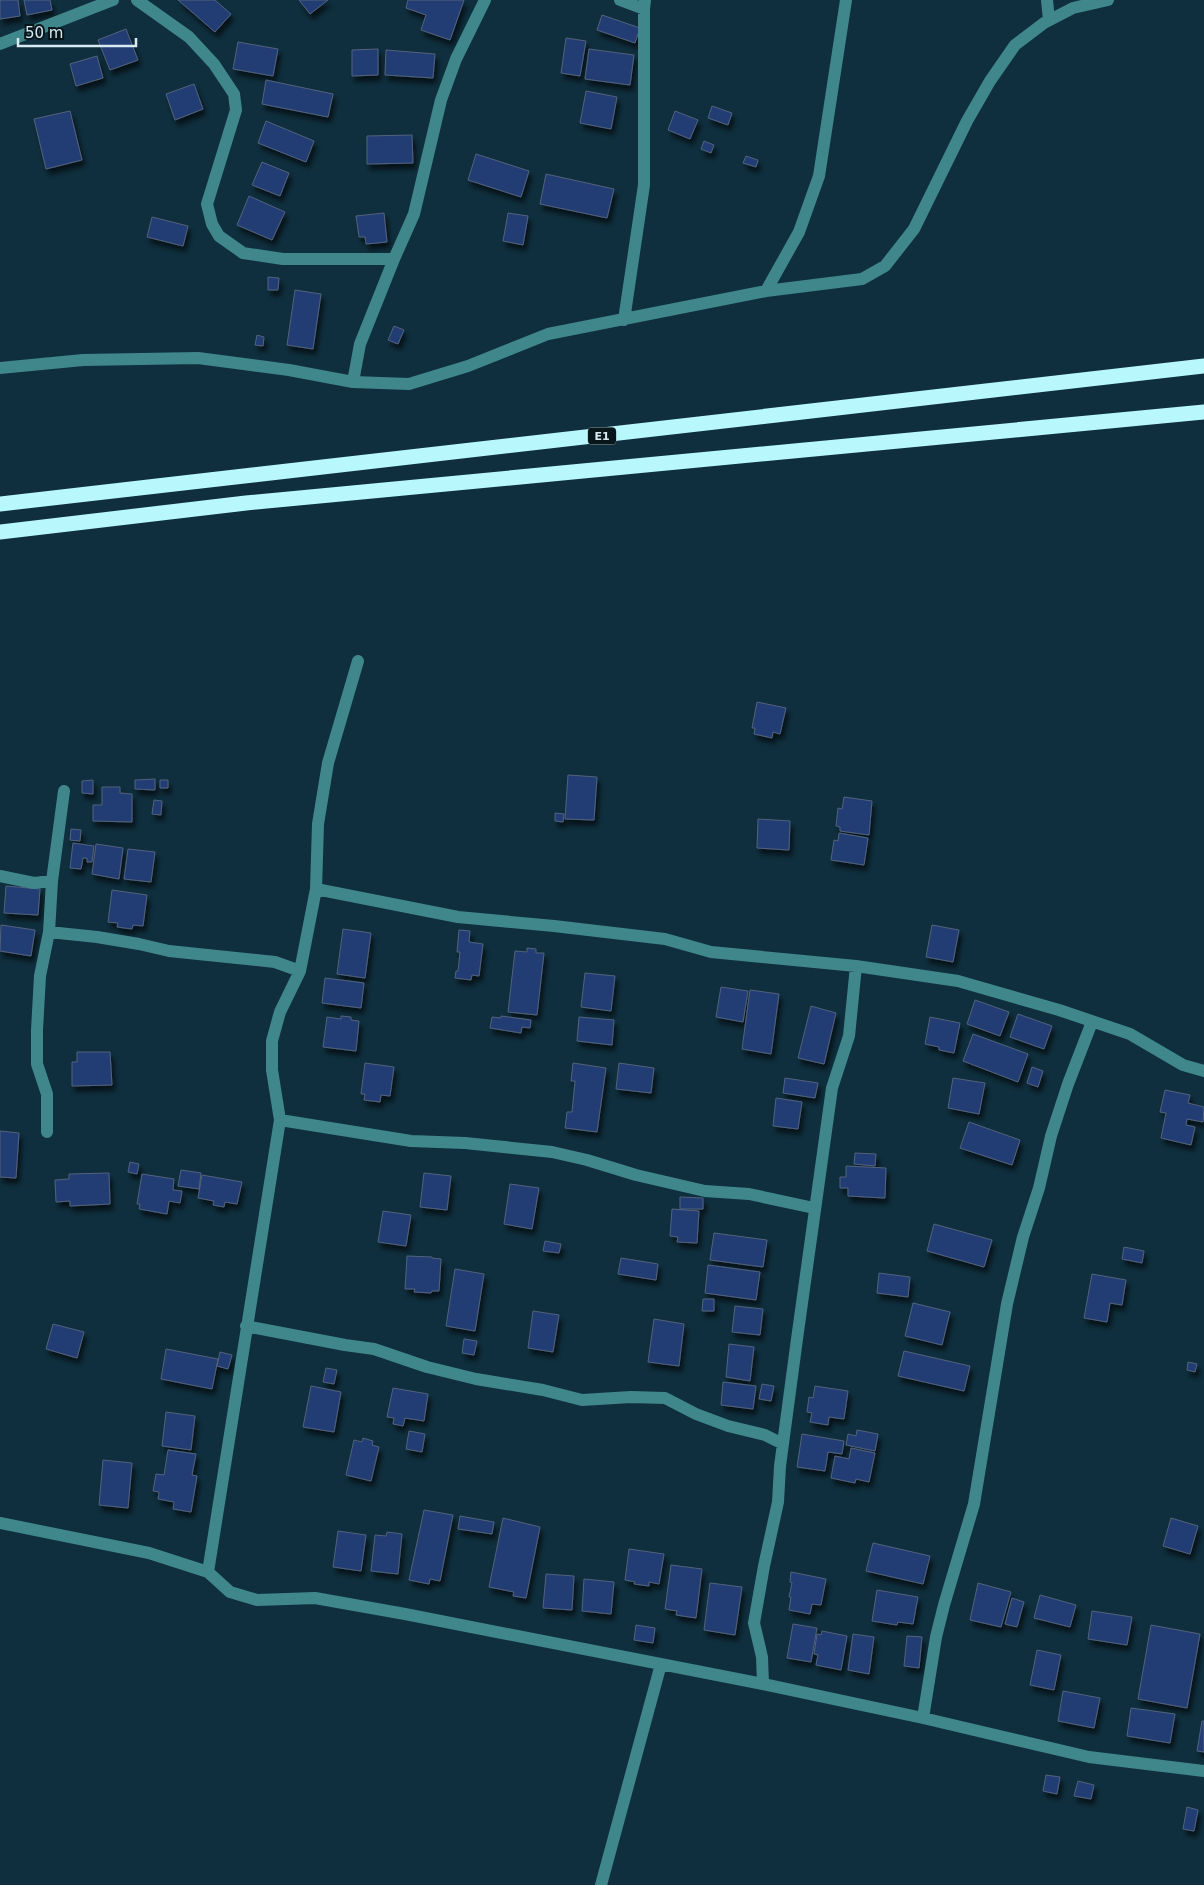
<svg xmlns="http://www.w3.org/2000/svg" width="1204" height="1885" font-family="'DejaVu Sans',sans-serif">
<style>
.building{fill:#213d73;stroke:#53627c;filter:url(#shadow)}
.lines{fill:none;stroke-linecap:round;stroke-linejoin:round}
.minor{stroke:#40878c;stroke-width:12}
.highway{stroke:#b8f7fc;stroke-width:15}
.labels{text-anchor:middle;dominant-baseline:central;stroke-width:4.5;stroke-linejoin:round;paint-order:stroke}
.shield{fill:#08161c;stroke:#99aab2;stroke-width:1}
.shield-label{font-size:11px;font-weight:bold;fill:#d7e9f2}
</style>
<defs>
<filter id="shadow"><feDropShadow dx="3" dy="5.5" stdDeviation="2.5" flood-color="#0009"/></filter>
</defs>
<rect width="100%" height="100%" fill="#0f2f3e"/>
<!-- building -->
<path class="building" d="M 0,0 L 18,0 L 20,16 L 0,19 Z
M 24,0 L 50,0 L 52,10 L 27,15 Z
M 178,0 L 215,0 L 231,14 L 215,32 Z
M 299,0 L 328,0 L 310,14 Z
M 408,0 L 464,0 L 450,40 L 421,30 L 426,15 L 406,8 Z
M 602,15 L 640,28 L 635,43 L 597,30 Z
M 126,29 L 138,60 L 110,70 L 98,40 Z
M 566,38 L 586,41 L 580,76 L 561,73 Z
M 238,42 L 278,49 L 273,76 L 233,69 Z
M 378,49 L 378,75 L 352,76 L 352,50 Z
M 589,49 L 634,55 L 630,85 L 585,79 Z
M 386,50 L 435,54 L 433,78 L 385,75 Z
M 97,56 L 103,78 L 76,86 L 70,64 Z
M 266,80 L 333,94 L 328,117 L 262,104 Z
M 194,84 L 203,109 L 175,120 L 166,94 Z
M 586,91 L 617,97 L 611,129 L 580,123 Z
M 712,106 L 732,113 L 728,125 L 708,118 Z
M 70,111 L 82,160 L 46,169 L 34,119 Z
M 675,111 L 698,120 L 690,139 L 668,130 Z
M 266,121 L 314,141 L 306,162 L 258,143 Z
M 412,135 L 413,163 L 367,164 L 367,136 Z
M 704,141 L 714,145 L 711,153 L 701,149 Z
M 476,154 L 529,171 L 521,197 L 468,180 Z
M 746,156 L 758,160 L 756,167 L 743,163 Z
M 262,162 L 289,173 L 280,196 L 252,185 Z
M 546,174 L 614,189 L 607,218 L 540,204 Z
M 249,196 L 285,212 L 272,240 L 237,225 Z
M 384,213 L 387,242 L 366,244 L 365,237 L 359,237 L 356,216 Z
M 508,213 L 528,216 L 523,245 L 503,241 Z
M 152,217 L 188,226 L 183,246 L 147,237 Z
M 268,277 L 279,278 L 278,290 L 268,290 Z
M 295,290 L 321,294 L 313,349 L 287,345 Z
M 394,326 L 404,330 L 398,344 L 388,340 Z
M 257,335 L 264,337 L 263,346 L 255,345 Z
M 757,702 L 786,708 L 780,734 L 773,732 L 772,738 L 754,734 L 755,728 L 752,728 Z
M 568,775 L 597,777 L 594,820 L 565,819 Z
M 155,779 L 155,790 L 135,789 L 135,780 Z
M 93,780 L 93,794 L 82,793 L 82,781 Z
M 160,780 L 168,780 L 168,788 L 160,788 Z
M 102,787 L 120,787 L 120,793 L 132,794 L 132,822 L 93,821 L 93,805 L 102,805 Z
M 844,797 L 872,801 L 869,835 L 840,831 L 840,827 L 836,826 L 838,808 L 842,809 Z
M 154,800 L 162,801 L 161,815 L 152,814 Z
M 555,813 L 564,814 L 563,822 L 555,821 Z
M 758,819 L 790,821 L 789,850 L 757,848 Z
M 71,829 L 81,830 L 80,841 L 70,840 Z
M 839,833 L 868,838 L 864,865 L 831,860 L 834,840 L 838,841 Z
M 73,843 L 94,846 L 92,862 L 87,862 L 87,858 L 83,858 L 81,869 L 70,868 Z
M 96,844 L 123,848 L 119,879 L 92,874 Z
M 128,849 L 155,852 L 151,882 L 124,879 Z
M 6,886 L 40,889 L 38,915 L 4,913 Z
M 112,890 L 147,895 L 143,926 L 133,925 L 132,929 L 117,927 L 118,923 L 108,922 Z
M 1,925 L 35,930 L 31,956 L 0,951 Z
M 932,925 L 959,930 L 953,962 L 926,957 Z
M 343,929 L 371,933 L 365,978 L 337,974 Z
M 459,930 L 470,931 L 469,942 L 483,944 L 479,976 L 472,975 L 471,980 L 455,978 L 456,971 L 458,971 L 460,952 L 457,952 Z
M 527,948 L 536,949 L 536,953 L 544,953 L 537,1015 L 508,1012 L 515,951 L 527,952 Z
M 585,973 L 615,976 L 611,1011 L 581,1007 Z
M 325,978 L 364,983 L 361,1008 L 322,1003 Z
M 721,987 L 748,991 L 743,1022 L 716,1017 Z
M 750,990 L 779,994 L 771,1054 L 742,1049 Z
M 975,1000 L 1009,1012 L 1000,1036 L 967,1024 Z
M 811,1006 L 836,1013 L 824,1064 L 798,1058 Z
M 1018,1014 L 1052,1026 L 1044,1049 L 1010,1037 Z
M 341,1016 L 351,1017 L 351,1020 L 359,1021 L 356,1051 L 323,1047 L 327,1017 L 341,1019 Z
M 501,1016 L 531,1020 L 530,1028 L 522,1027 L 521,1033 L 490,1028 L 492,1017 L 501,1018 Z
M 579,1017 L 614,1020 L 612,1045 L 577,1041 Z
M 930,1017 L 960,1023 L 954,1053 L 939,1050 L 939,1047 L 925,1044 Z
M 973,1034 L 1028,1054 L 1018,1082 L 963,1061 Z
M 77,1052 L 110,1052 L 112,1085 L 72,1086 L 72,1062 L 77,1062 Z
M 365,1063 L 394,1067 L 390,1096 L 381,1095 L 380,1102 L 364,1100 L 365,1094 L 361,1094 Z
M 573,1063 L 606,1068 L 597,1132 L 565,1128 L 567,1112 L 572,1112 L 575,1081 L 571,1081 Z
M 619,1063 L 654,1068 L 651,1093 L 616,1089 Z
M 1032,1067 L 1043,1071 L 1038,1087 L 1027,1083 Z
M 785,1078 L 818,1083 L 815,1098 L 783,1093 Z
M 953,1078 L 985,1083 L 979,1114 L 948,1108 Z
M 1165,1090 L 1190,1095 L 1188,1103 L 1204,1107 L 1203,1122 L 1187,1119 L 1186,1125 L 1195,1127 L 1191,1145 L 1161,1138 L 1166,1113 L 1160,1112 Z
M 776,1098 L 802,1102 L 798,1129 L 773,1126 Z
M 969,1122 L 1020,1140 L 1012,1165 L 960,1148 Z
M 0,1131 L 19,1133 L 16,1178 L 0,1177 Z
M 855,1153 L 876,1154 L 875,1166 L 854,1164 Z
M 130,1162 L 139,1164 L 137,1174 L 128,1172 Z
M 846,1166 L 886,1168 L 885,1198 L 848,1196 L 848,1188 L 840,1188 L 840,1177 L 846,1177 Z
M 181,1170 L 201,1173 L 199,1189 L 178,1186 Z
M 109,1173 L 110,1204 L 70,1206 L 70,1201 L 56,1202 L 55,1180 L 69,1179 L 69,1174 Z
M 424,1173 L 451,1176 L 447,1210 L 420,1207 Z
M 142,1174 L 174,1179 L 173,1190 L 182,1191 L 180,1203 L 169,1201 L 167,1214 L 139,1209 L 140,1204 L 137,1204 Z
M 202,1175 L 242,1182 L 237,1204 L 225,1202 L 224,1207 L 213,1205 L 214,1201 L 198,1198 Z
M 510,1184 L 539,1188 L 532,1229 L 504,1224 Z
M 680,1197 L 703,1198 L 703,1209 L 680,1209 Z
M 672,1209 L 699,1211 L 697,1243 L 677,1242 L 678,1237 L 670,1236 Z
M 383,1211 L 411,1215 L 406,1246 L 378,1242 Z
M 934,1224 L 992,1240 L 984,1267 L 927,1251 Z
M 714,1233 L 767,1240 L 763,1267 L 710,1260 Z
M 545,1241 L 561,1244 L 559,1253 L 543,1251 Z
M 1124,1247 L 1144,1251 L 1142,1263 L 1122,1259 Z
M 407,1256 L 432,1257 L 432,1258 L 441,1259 L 439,1291 L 432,1291 L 431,1293 L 414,1292 L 415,1289 L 405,1289 Z
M 621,1258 L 658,1264 L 656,1280 L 618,1274 Z
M 708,1265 L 760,1272 L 756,1300 L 705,1293 Z
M 455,1269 L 484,1274 L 475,1331 L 446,1326 Z
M 879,1273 L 910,1277 L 908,1297 L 877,1293 Z
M 1092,1274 L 1126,1280 L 1122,1305 L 1110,1303 L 1107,1322 L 1084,1318 Z
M 703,1299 L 714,1299 L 714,1311 L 702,1311 Z
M 913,1303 L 950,1312 L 942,1345 L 905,1336 Z
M 735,1306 L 763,1309 L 760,1335 L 732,1332 Z
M 533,1311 L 559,1315 L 553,1352 L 528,1348 Z
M 654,1319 L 684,1324 L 679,1366 L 648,1362 Z
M 53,1324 L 84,1332 L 77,1358 L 46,1349 Z
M 464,1339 L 477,1341 L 474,1355 L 462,1353 Z
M 729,1344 L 754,1347 L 750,1381 L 726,1377 Z
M 166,1349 L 218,1359 L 212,1389 L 161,1379 Z
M 904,1351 L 970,1366 L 964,1391 L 898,1376 Z
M 220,1352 L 232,1355 L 228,1369 L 217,1366 Z
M 1188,1362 L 1197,1364 L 1195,1372 L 1187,1370 Z
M 326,1368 L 337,1370 L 334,1384 L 323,1382 Z
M 723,1382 L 756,1386 L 753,1409 L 721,1405 Z
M 762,1384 L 774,1386 L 771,1401 L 759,1399 Z
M 311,1386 L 341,1392 L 334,1432 L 303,1427 Z
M 815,1386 L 848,1391 L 844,1419 L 829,1417 L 828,1425 L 810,1422 L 812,1413 L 807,1412 L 809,1397 L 813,1398 Z
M 393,1388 L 428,1394 L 424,1421 L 405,1418 L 403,1426 L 393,1424 L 394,1418 L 387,1417 Z
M 166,1412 L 195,1416 L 191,1450 L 162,1446 Z
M 857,1430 L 878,1434 L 875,1451 L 846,1445 L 848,1434 L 856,1436 Z
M 409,1431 L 425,1434 L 422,1452 L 406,1449 Z
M 802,1434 L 844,1441 L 842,1454 L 828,1452 L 825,1471 L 797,1467 Z
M 363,1438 L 373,1441 L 372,1445 L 379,1447 L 371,1481 L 346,1475 L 354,1440 L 362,1442 Z
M 851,1448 L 875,1453 L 869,1482 L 856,1479 L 855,1483 L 831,1478 L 835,1456 L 849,1459 Z
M 168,1450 L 196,1454 L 192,1475 L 197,1476 L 191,1512 L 173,1509 L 174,1502 L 158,1499 L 159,1492 L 153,1491 L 156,1474 L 164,1475 Z
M 103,1460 L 132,1463 L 128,1508 L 99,1505 Z
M 424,1510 L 453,1515 L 440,1581 L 430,1579 L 429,1584 L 409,1580 Z
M 460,1516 L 494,1522 L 492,1534 L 458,1529 Z
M 503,1518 L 540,1527 L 526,1598 L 513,1596 L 514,1592 L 489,1587 Z
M 1171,1518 L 1198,1526 L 1190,1554 L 1163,1546 Z
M 338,1531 L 366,1535 L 361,1571 L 333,1567 Z
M 387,1532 L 402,1534 L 398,1574 L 371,1571 L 375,1535 L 386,1536 Z
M 873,1543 L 930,1556 L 923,1584 L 866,1571 Z
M 629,1549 L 664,1554 L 659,1584 L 649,1582 L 649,1586 L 634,1584 L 635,1582 L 625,1580 Z
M 671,1565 L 702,1569 L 696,1618 L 676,1615 L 677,1611 L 665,1609 Z
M 791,1572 L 826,1579 L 821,1605 L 812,1604 L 810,1614 L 789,1610 L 791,1597 L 789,1597 L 792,1583 L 790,1582 Z
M 546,1574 L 574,1576 L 572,1610 L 543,1608 Z
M 584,1579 L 614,1582 L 611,1614 L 582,1611 Z
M 710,1583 L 742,1587 L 735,1635 L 704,1630 Z
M 978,1583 L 1011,1592 L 1001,1627 L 970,1620 Z
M 877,1590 L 918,1597 L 913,1624 L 898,1622 L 897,1625 L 872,1621 Z
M 1040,1595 L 1076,1605 L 1070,1627 L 1034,1618 Z
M 1012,1598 L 1024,1602 L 1017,1627 L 1005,1624 Z
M 1092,1611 L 1132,1617 L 1127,1645 L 1088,1639 Z
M 793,1624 L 817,1628 L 811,1662 L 787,1658 Z
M 636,1625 L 655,1628 L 653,1643 L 634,1640 Z
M 1151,1625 L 1200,1634 L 1187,1708 L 1138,1699 Z
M 822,1631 L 847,1636 L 841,1670 L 816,1665 L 818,1655 L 814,1654 L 817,1634 L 821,1635 Z
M 853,1634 L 874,1637 L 869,1674 L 848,1670 Z
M 907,1636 L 922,1637 L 919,1668 L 904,1666 Z
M 1037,1650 L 1061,1655 L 1054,1690 L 1030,1685 Z
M 1063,1691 L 1100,1698 L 1094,1728 L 1058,1721 Z
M 1131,1708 L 1175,1714 L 1170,1743 L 1127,1736 Z
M 1202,1721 L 1204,1721 L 1204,1752 L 1197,1751 Z
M 1046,1775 L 1060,1777 L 1057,1794 L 1043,1791 Z
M 1078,1781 L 1094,1785 L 1091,1799 L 1074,1796 Z
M 1187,1807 L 1198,1810 L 1194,1831 L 1183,1829 Z"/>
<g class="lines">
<!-- minor -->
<path class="minor" d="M 137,0 L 189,37 L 214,64 L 234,94 L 236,110 L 207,204 L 212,224 L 219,236 L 243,253 L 283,259 L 394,259
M 620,0 L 644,9
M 1047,0 L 1049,20
M 0,44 L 113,0
M 766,291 L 799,232 L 819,176 L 846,0
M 624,320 L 644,185 L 644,9 L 645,0
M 0,368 L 83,360 L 198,358 L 289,370 L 353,382 L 409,384 L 468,366 L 548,334 L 766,291 L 862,279 L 885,266 L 914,229 L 967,121 L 990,81 L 1015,45 L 1044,23 L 1073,8 L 1108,0
M 353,382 L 360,344 L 394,259 L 414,214 L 441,100 L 456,59 L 485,0
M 0,876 L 34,883 L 52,881
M 316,889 L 458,917 L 554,926 L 665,939 L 711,952 L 856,966 L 958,981 L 1059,1010 L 1130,1034 L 1183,1065 L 1204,1071
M 49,932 L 97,937 L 139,944 L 169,951 L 275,962 L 300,971
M 280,1120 L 411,1141 L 465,1143 L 552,1152 L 587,1160 L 636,1175 L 705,1191 L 749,1194 L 814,1208
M 47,1132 L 47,1094 L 37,1064 L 37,1030 L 40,976 L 49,932 L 52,881 L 64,791
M 246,1326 L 345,1345 L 374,1349 L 427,1367 L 476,1379 L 543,1390 L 582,1400 L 631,1397 L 665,1398 L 696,1414 L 728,1426 L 765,1435 L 783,1444
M 0,1523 L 149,1553 L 208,1572 L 230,1592 L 257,1600 L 315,1598 L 405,1614 L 763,1684 L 923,1718 L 1089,1757 L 1204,1771
M 208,1572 L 280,1120 L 272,1070 L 272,1041 L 280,1012 L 300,971 L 316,889 L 318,824 L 328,763 L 358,661
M 763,1684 L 762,1657 L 754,1623 L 764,1566 L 778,1502 L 780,1466 L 797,1339 L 832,1088 L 849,1036 L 856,966
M 923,1718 L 936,1637 L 944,1605 L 974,1504 L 1007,1304 L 1023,1237 L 1039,1188 L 1051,1136 L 1068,1084 L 1092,1022
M 601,1885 L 661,1664"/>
<!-- highway -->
<path class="highway" d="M 0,504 L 1204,366
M 0,532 L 246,503 L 1204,412"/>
</g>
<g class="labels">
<!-- shield labels -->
<rect class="shield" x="588" y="427.5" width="28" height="17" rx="4"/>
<g class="shield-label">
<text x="602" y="436">E1</text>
</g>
</g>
<!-- scale -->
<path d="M18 38v8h118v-8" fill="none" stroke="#d7e9f2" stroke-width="2.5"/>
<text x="25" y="38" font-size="15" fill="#d7e9f2" stroke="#08161c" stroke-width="4" paint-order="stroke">50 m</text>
</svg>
